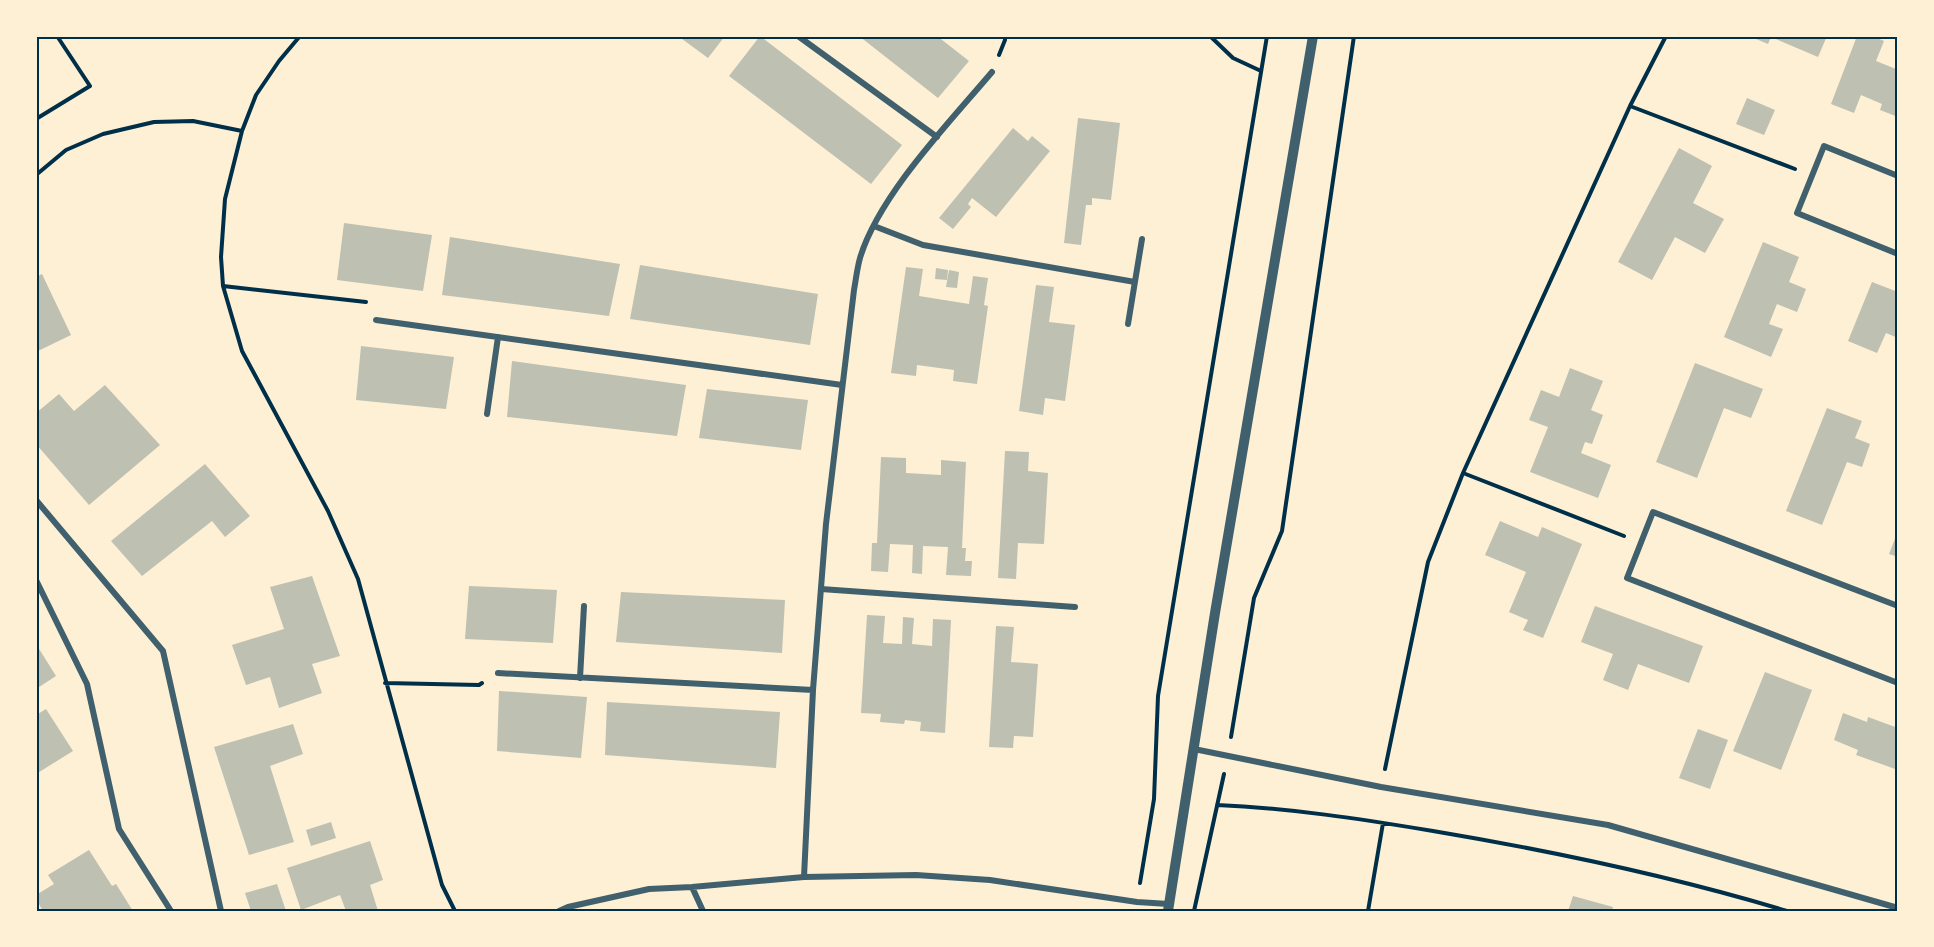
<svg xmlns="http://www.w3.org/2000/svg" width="1934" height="947" font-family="'Fira Sans',sans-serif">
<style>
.building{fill:#bec0b2}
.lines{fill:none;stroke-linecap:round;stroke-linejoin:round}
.path{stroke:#003049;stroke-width:4}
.minor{stroke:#3f606c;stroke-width:6}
.tertiary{stroke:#3f606c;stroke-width:10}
.neatline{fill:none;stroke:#003049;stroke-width:2}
</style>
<rect width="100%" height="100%" fill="#fdf0d5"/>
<!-- building -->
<path class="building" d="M 678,36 L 725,36 L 708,58 Z
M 760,36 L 902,145 L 871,184 L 729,76 Z
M 859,36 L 937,36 L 969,61 L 938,98 Z
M 1749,36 L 1827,36 L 1818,57 L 1771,37 L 1768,44 Z
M 1857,36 L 1872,36 L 1884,41 L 1876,61 L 1896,69 L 1898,64 L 1898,117 L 1880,110 L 1882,104 L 1861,95 L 1854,113 L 1831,104 Z
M 1747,98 L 1775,110 L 1764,135 L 1736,124 Z
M 1078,118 L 1120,123 L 1111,200 L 1092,198 L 1092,205 L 1086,205 L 1081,245 L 1064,243 Z
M 1013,128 L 1028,141 L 1032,136 L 1050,151 L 996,217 L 972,198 L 968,204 L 971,207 L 953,229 L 939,218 Z
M 1679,148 L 1712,166 L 1693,203 L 1724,219 L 1705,253 L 1675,237 L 1652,280 L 1618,262 Z
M 344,223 L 432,235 L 423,291 L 337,280 Z
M 450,237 L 620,264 L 609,316 L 442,295 Z
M 1763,242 L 1799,257 L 1789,282 L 1806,289 L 1797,312 L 1777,304 L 1769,324 L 1783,329 L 1771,357 L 1724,337 Z
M 640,265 L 818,294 L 810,345 L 630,319 Z
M 906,267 L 923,269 L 919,296 L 969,304 L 973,276 L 988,278 L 984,305 L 988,306 L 977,384 L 953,381 L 954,370 L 917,365 L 916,376 L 891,373 Z
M 936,268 L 948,270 L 947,280 L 935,279 Z
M 949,270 L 959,272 L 957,288 L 946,287 Z
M 42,274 L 71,335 L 36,352 L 36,277 Z
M 1872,282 L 1898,292 L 1898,338 L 1886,333 L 1877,353 L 1848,341 Z
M 1036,285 L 1054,287 L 1049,322 L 1075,325 L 1065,401 L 1045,398 L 1043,415 L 1019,411 Z
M 361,346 L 454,357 L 446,409 L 356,400 Z
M 512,361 L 686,385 L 677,436 L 507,417 Z
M 1695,363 L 1763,389 L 1751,418 L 1724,408 L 1697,478 L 1656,462 Z
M 1570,368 L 1603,381 L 1591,410 L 1603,415 L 1592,444 L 1585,442 L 1581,453 L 1611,465 L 1598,498 L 1530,472 L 1548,427 L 1529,420 L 1541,390 L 1559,397 Z
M 105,385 L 160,445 L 89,505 L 36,444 L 36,413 L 59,394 L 74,411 Z
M 707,389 L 808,400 L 801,450 L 699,438 Z
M 1827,408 L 1862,421 L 1855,438 L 1870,444 L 1862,467 L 1847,462 L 1822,525 L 1786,511 Z
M 1005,451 L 1029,452 L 1028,471 L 1048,473 L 1044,544 L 1018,543 L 1016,579 L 998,578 Z
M 881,457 L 906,458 L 906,473 L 941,475 L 941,460 L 966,462 L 962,548 L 966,548 L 965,561 L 972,561 L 971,576 L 946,575 L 948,547 L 923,546 L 922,574 L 912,573 L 913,545 L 890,544 L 888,572 L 871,571 L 872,543 L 877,543 Z
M 205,464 L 250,516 L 225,537 L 212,521 L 142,576 L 111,541 Z
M 1500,521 L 1538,537 L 1542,527 L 1582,544 L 1543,638 L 1523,630 L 1528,620 L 1509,612 L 1526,572 L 1485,555 Z
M 1898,531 L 1898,557 L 1889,554 Z
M 312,576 L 340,656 L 312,664 L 322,693 L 279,708 L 270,677 L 246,685 L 232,645 L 284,629 L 270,587 Z
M 469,586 L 557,590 L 553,643 L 465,639 Z
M 621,592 L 785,600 L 782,653 L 616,642 Z
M 1595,606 L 1703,646 L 1689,683 L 1638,664 L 1628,690 L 1603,680 L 1613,654 L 1581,642 Z
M 867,615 L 885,616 L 883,643 L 902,644 L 903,617 L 914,618 L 912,644 L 932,646 L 933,619 L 951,620 L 945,733 L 920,731 L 921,722 L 905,720 L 904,724 L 880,722 L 881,714 L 861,713 Z
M 996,626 L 1014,627 L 1011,662 L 1038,664 L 1033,737 L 1014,736 L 1013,748 L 989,747 Z
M 36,644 L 56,676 L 36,689 Z
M 1765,672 L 1812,690 L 1781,770 L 1733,751 Z
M 499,691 L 587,697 L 581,758 L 497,751 Z
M 607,702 L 780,712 L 776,768 L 605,755 Z
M 46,709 L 73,751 L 36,774 L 36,715 Z
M 1843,713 L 1867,722 L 1868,717 L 1898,728 L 1898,770 L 1856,755 L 1858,750 L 1834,740 Z
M 293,724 L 303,754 L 270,766 L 294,842 L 249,855 L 214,747 Z
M 1698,729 L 1728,740 L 1710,789 L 1679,778 Z
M 331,822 L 336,838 L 311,846 L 306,830 Z
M 370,841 L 383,880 L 370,885 L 378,911 L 346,911 L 340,895 L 301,910 L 287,868 Z
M 89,850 L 112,886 L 116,884 L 133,911 L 43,911 L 36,899 L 36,895 L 54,884 L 48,875 Z
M 277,884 L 286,911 L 251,911 L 245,893 Z
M 1573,896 L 1613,907 L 1612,911 L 1568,911 Z"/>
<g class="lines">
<!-- path -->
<path class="path" d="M 300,36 L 279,61 L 256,95 L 242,131 L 225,199 L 221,257 L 223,286 L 242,351 L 328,511 L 358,579 L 442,885 L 455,911
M 1210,36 L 1233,58 L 1261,71
M 999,55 L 1005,40 L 1005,36
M 1630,106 L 1795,169
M 36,119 L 90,86 L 57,36
M 36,175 L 66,150 L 103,134 L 154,122 L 193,121 L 242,131
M 223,286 L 366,302
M 1463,473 L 1624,536
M 385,683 L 479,685 L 482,683
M 1231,737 L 1254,598 L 1282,531 L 1354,36
M 1385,769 L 1428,562 L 1463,473 L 1630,106 L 1666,36
M 1217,805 C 1289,808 1361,819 1433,831 C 1552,851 1671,876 1787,911
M 1140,883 L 1154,799 L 1158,696 L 1267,36
M 1194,911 L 1224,774
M 1368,911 L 1383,823"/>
<!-- minor -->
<path class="minor" d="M 798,36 L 937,137
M 1898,176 L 1824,146 L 1797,213 L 1898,254
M 874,226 L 923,245 L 1135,282
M 376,320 L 842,385
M 1128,324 L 1142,239
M 487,414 L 498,337
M 36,500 L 163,651 L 221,911
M 36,580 L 87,684 L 119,829 L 171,911
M 821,589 L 1075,607
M 1898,606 L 1653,512 L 1627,578 L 1898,683
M 498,673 L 813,690
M 580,678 L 584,606
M 1194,749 L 1381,787 L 1608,825 L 1898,908
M 804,877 L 813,690 L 826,524 L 854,290 C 856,279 857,269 860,258 C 879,195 949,123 992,72
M 692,887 L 703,911
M 559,911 L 568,907 L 649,889 L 692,887 L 804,877 L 916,875 L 990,880 L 1137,902 L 1169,904"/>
<!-- tertiary -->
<path class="tertiary" d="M 1168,911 L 1215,613 L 1313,36"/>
</g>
<!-- border -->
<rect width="1934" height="947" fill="none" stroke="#fdf0d5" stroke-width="75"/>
<rect x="38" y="38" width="1858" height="872" class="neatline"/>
</svg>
